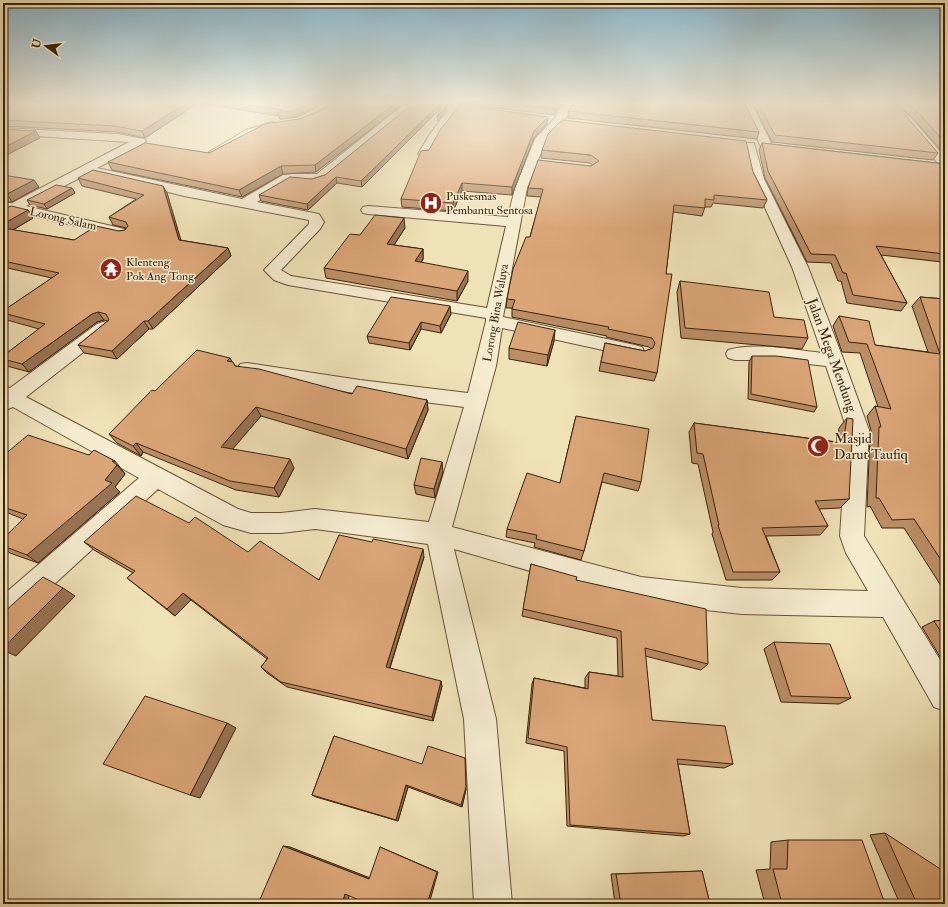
<svg xmlns="http://www.w3.org/2000/svg" width="948" height="907" font-family="'IM FELL Double Pica',serif">
<style>
.lines{fill:none;stroke-linecap:round;stroke-linejoin:round}
.street-casing{stroke:#685335;stroke-width:2}
.street{fill:#f5ecd0;fill-rule:evenodd}
.wall{fill:#bb8e66;stroke:#3a230a}
.shaded-wall{fill:#997453;stroke:#3a230a}
.building{fill:#daa577;stroke:#3a230a}
.labels{text-anchor:middle;dominant-baseline:central;stroke-width:3;stroke-linejoin:round;paint-order:stroke}
.far-poi-label{font-size:12px;fill:#3a230a;stroke:#f5ecd0;text-anchor:start}
.far-street-label{font-size:12px;fill:#3a230a;stroke:#f5ecd0}
.street-label{font-size:14px;fill:#3a230a;stroke:#f5ecd0}
.poi-label{font-size:14px;fill:#3a230a;stroke:#f5ecd0;text-anchor:start}
</style>
<rect width="100%" height="100%" fill="#f0e2b7"/>
<filter id="stains"><feTurbulence type="fractalNoise" baseFrequency=".005" numOctaves="4"/><feColorMatrix values="0 0 0 0 .2 0 0 0 0 .09 0 0 0 0 .02 0 0 0 .5 -.17"/></filter>
<radialGradient id="worn" r=".72"><stop offset=".6" stop-color="#630" stop-opacity="0"/><stop offset="1" stop-color="#630" stop-opacity=".3"/></radialGradient>
<g class="lines">
<!-- street casing -->
<g class="street-casing">
<path id="street" d="M 407,102 L 440,102 L 487,108 L 492,111 L 487,114 L 459,110 L 439,137 L 428,157 L 424,158 L 418,154 L 430,134 L 449,109 L 417,103 L 325,180 L 313,183 L 291,181 L 257,202 L 319,214 L 324,222 L 320,229 L 281,270 L 291,276 L 487,308 L 506,226 L 368,214 L 363,213 L 361,210 L 363,207 L 368,206 L 508,217 L 515,188 L 535,139 L 554,119 L 566,102 L 576,102 L 562,123 L 546,140 L 527,188 L 503,317 L 635,345 L 642,347 L 644,351 L 642,355 L 635,357 L 502,328 L 496,366 L 452,527 L 641,577 L 742,588 L 868,591 L 846,553 L 840,536 L 847,430 L 826,366 L 773,360 L 735,360 L 728,358 L 726,354 L 728,350 C 756,342 794,350 822,353 L 792,267 L 752,179 L 744,145 L 746,143 L 754,143 L 764,179 L 808,267 L 844,361 L 869,430 L 864,536 L 945,668 L 945,711 L 934,707 L 883,617 L 742,614 L 641,603 L 454,549 L 496,719 L 512,904 L 474,904 L 464,719 L 428,544 L 315,529 L 281,533 L 251,533 L 223,525 L 158,489 L 13,622 L 3,626 L 3,595 L 139,478 L 13,407 L 3,411 L 3,386 L 10,388 L 97,324 L 103,322 L 109,324 L 112,328 L 109,332 L 26,397 L 238,509 L 251,513 L 281,513 L 315,509 L 429,522 L 464,407 L 360,394 L 247,375 L 240,374 L 237,369 L 240,364 L 247,363 L 360,380 L 468,393 L 486,321 L 486,318 L 288,285 L 274,280 L 264,270 L 309,224 L 309,220 L 184,196 L 133,183 L 87,174 L 26,206 L 129,230 L 131,233 L 129,236 L 124,237 L 16,212 L 3,217 L 3,203 L 12,203 L 129,142 L 3,134 L 3,128 L 117,134 L 144,139 L 146,141 L 144,143 L 97,168 L 242,199 L 283,175 L 291,174 L 317,174 Z
M 741,102 L 751,102 L 773,147 L 771,149 L 763,149 L 761,147 Z
M 880,102 L 891,102 L 911,118 L 945,157 L 945,168 L 941,167 L 903,122 Z
M 273,122 L 278,125 L 277,127 L 254,135 L 219,154 L 211,154 L 209,152 L 246,130 Z"/>
</g>
<!-- street -->
<use href="#street" class="street"/>
</g>
<!-- wall -->
<path class="wall" d="M 21,102 L 327,102 L 297,117 L 280,119 L 279,116 L 198,103 L 145,138 L 117,132 L 3,126 L 3,111 Z
M 448,102 L 564,102 L 554,115 Z
M 752,102 L 889,102 L 938,153 L 933,160 L 772,142 Z
M 892,102 L 945,102 L 945,155 L 912,117 Z
M 332,104 L 316,172 L 283,174 L 242,197 L 112,170 L 108,162 L 209,153 L 315,113 Z
M 440,109 L 362,187 L 337,183 L 308,210 L 261,201 L 259,195 L 312,179 L 325,175 Z
M 568,111 L 759,132 L 757,139 L 568,118 Z
M 547,124 L 534,138 L 512,195 L 462,191 L 453,211 L 402,207 L 401,199 L 429,150 Z
M 762,143 L 945,164 L 945,266 L 942,262 L 881,255 L 907,303 L 901,311 L 847,303 L 841,281 L 838,281 L 831,263 L 807,262 L 765,178 L 759,150 Z
M 542,150 L 753,172 L 767,200 L 763,208 L 713,203 L 711,207 L 705,207 L 702,216 L 673,212 L 666,274 L 657,373 L 654,381 L 599,371 L 605,343 L 645,351 L 651,349 L 649,347 L 606,337 L 607,336 L 512,317 L 512,308 L 506,308 L 507,299 L 530,237 L 541,197 L 527,196 L 528,188 L 591,166 L 593,165 L 590,163 L 541,158 Z
M 3,175 L 39,187 L 12,202 L 3,202 Z
M 78,178 L 167,193 L 180,240 L 228,248 L 231,256 L 153,329 L 149,329 L 117,359 L 84,353 L 78,345 L 108,321 L 104,320 L 97,322 L 29,372 L 7,366 L 3,362 L 3,356 L 39,329 L 7,320 L 3,315 L 3,311 L 52,278 L 3,267 L 3,209 L 28,210 L 33,218 L 13,230 L 74,240 L 125,230 L 126,228 L 113,225 L 109,217 L 136,199 L 82,186 Z
M 72,188 L 75,193 L 47,209 L 30,205 L 27,200 Z
M 405,228 L 394,245 L 423,249 L 423,259 L 421,263 L 468,281 L 457,301 L 326,278 L 324,268 L 360,235 Z
M 680,281 L 774,317 L 808,338 L 802,349 L 681,338 L 677,292 Z
M 920,297 L 945,299 L 945,592 L 904,528 L 882,528 L 870,506 L 867,507 L 870,436 L 872,434 L 867,416 L 875,406 L 878,407 L 860,353 L 842,352 L 833,326 L 839,316 L 875,345 L 928,352 L 912,306 Z
M 451,314 L 441,333 L 421,329 L 410,350 L 369,343 L 367,336 Z
M 554,341 L 547,366 L 509,359 L 509,348 Z
M 752,356 L 817,407 L 814,412 L 748,399 L 749,362 Z
M 233,363 L 235,366 L 352,394 L 427,400 L 428,410 L 408,459 L 261,416 L 232,449 L 294,468 L 279,497 L 236,490 L 143,452 L 141,456 L 117,443 L 109,434 L 155,391 Z
M 576,416 L 641,482 L 638,491 L 602,482 L 584,551 L 581,560 L 534,547 L 535,543 L 506,537 L 507,529 L 560,483 Z
M 847,418 L 849,499 L 840,508 L 819,509 L 828,526 L 820,535 L 766,536 L 780,572 L 772,580 L 726,580 L 712,534 L 713,532 L 698,464 L 692,463 L 689,432 L 694,423 L 837,442 L 839,428 Z
M 89,455 L 115,461 L 123,471 L 125,474 L 115,487 L 120,492 L 38,563 L 10,553 L 3,548 L 3,539 L 23,519 L 3,511 L 3,456 Z
M 443,472 L 435,498 L 416,494 L 414,485 Z
M 84,542 L 248,552 L 319,580 L 424,557 L 390,668 L 442,686 L 433,721 L 287,687 L 267,673 L 261,667 L 267,659 L 191,600 L 175,616 L 127,578 L 133,573 L 94,550 Z
M 531,564 L 576,580 L 708,664 L 701,670 L 645,656 L 652,720 L 733,764 L 724,768 L 678,764 L 690,834 L 683,836 L 567,826 L 564,751 L 526,743 L 532,684 L 534,678 L 585,688 L 585,678 L 589,672 L 618,676 L 617,638 L 522,616 Z
M 945,620 L 945,665 L 922,627 L 934,621 Z
M 774,642 L 851,698 L 839,704 L 781,702 L 764,649 Z
M 334,736 L 466,789 L 462,807 L 408,787 L 398,821 L 316,797 L 312,795 Z
M 885,833 L 945,904 L 900,904 L 870,835 Z
M 788,840 L 885,904 L 765,904 L 756,870 L 770,869 L 771,842 Z
M 702,871 L 710,904 L 615,904 L 611,874 Z"/>
<!-- shaded-wall -->
<path class="shaded-wall" d="M 3,102 L 19,102 L 3,110 Z
M 188,102 L 197,102 L 198,103 L 145,138 L 142,131 Z
M 312,102 L 327,102 L 297,117 L 280,119 L 278,113 Z
M 397,102 L 406,102 L 316,172 L 315,165 Z
M 560,102 L 564,102 L 554,115 L 555,109 Z
M 440,104 L 440,109 L 362,187 L 361,181 Z
M 446,106 L 446,110 L 438,121 L 437,117 Z
M 548,117 L 547,124 L 534,138 L 512,195 L 512,187 L 534,131 Z
M 36,131 L 40,138 L 3,157 L 3,148 Z
M 281,166 L 283,174 L 242,197 L 239,190 Z
M 336,177 L 337,183 L 308,210 L 307,204 Z
M 34,180 L 39,187 L 12,202 L 7,194 Z
M 462,183 L 462,191 L 453,211 L 453,203 Z
M 163,186 L 167,193 L 183,247 L 179,240 Z
M 72,188 L 75,193 L 47,209 L 44,204 Z
M 28,210 L 33,218 L 4,235 L 3,234 L 3,224 Z
M 404,218 L 405,228 L 388,254 L 387,244 Z
M 228,248 L 231,256 L 153,329 L 148,321 Z
M 423,249 L 423,259 L 416,271 L 415,261 Z
M 468,271 L 468,281 L 457,301 L 457,291 Z
M 450,306 L 451,314 L 441,333 L 440,326 Z
M 98,312 L 104,320 L 97,322 L 29,372 L 22,364 L 92,314 Z
M 144,321 L 149,329 L 117,359 L 112,351 Z
M 421,322 L 421,329 L 410,350 L 409,343 Z
M 555,330 L 554,341 L 547,366 L 548,355 Z
M 230,358 L 235,367 L 227,361 Z
M 427,400 L 428,410 L 408,459 L 406,449 Z
M 256,407 L 261,416 L 226,457 L 221,447 Z
M 136,443 L 143,452 L 141,456 L 133,446 Z
M 290,459 L 294,468 L 279,497 L 274,488 Z
M 442,462 L 443,472 L 435,498 L 434,489 Z
M 117,465 L 125,474 L 115,487 L 120,492 L 38,563 L 27,555 L 105,480 Z
M 423,549 L 424,557 L 388,673 L 386,667 Z
M 63,588 L 75,596 L 16,656 L 3,650 L 3,648 Z
M 183,593 L 191,600 L 175,616 L 167,609 Z
M 441,681 L 442,686 L 433,721 L 432,717 Z
M 227,723 L 236,728 L 200,798 L 190,795 Z
M 465,758 L 466,789 L 462,807 L 461,805 Z
M 406,785 L 408,787 L 398,821 L 396,820 Z
M 283,846 L 290,847 L 373,879 L 369,879 Z
M 380,847 L 438,872 L 429,904 L 427,904 Z
M 350,893 L 347,904 L 342,904 L 345,894 Z"/>
<!-- building -->
<path class="building" d="M 21,102 L 188,102 L 142,131 L 114,126 L 3,120 L 3,111 Z
M 227,102 L 312,102 L 295,110 L 278,113 L 283,110 Z
M 334,102 L 397,102 L 315,165 L 281,166 L 239,190 L 108,162 L 145,143 L 209,153 L 265,124 L 299,119 L 315,113 L 332,104 Z
M 415,102 L 428,102 L 440,104 L 361,181 L 336,177 L 307,204 L 259,195 L 290,177 L 312,179 L 325,175 Z
M 498,102 L 560,102 L 555,109 Z
M 575,102 L 744,102 L 759,132 L 568,111 Z
M 757,102 L 889,102 L 906,116 L 938,153 L 775,135 Z
M 904,102 L 945,102 L 945,143 L 916,110 Z
M 442,105 L 446,106 L 437,117 Z
M 460,105 L 548,117 L 534,131 L 512,187 L 462,183 L 453,203 L 401,199 L 421,151 L 429,150 L 440,130 Z
M 562,120 L 746,141 L 753,172 L 767,200 L 714,195 L 714,200 L 705,199 L 705,208 L 674,205 L 666,274 L 672,274 L 657,373 L 601,362 L 605,343 L 645,351 L 653,348 L 655,343 L 652,338 L 608,329 L 609,327 L 512,309 L 515,300 L 507,299 L 513,269 L 526,237 L 530,237 L 543,189 L 528,188 L 538,160 L 591,166 L 599,161 L 591,155 L 542,150 L 548,134 Z
M 3,129 L 36,131 L 3,148 Z
M 762,143 L 945,164 L 945,254 L 876,246 L 907,303 L 853,295 L 846,273 L 843,273 L 835,255 L 811,254 L 768,171 Z
M 93,170 L 163,186 L 179,240 L 228,248 L 148,321 L 144,321 L 112,351 L 78,345 L 109,320 L 106,314 L 98,312 L 92,314 L 22,364 L 3,359 L 3,356 L 45,324 L 3,313 L 3,311 L 59,273 L 3,261 L 3,228 L 74,240 L 96,226 L 119,231 L 125,230 L 128,226 L 126,222 L 109,217 L 144,195 L 78,178 Z
M 3,175 L 34,180 L 7,194 L 3,194 Z
M 56,185 L 72,188 L 44,204 L 27,200 Z
M 11,206 L 28,210 L 3,224 L 3,209 Z
M 375,215 L 404,218 L 387,244 L 423,249 L 415,261 L 468,271 L 457,291 L 324,268 L 350,234 L 360,235 Z
M 680,281 L 769,292 L 774,317 L 804,320 L 808,338 L 685,328 Z
M 391,297 L 450,306 L 440,326 L 421,322 L 409,343 L 367,336 Z
M 920,297 L 945,299 L 945,566 L 914,519 L 892,520 L 879,498 L 876,498 L 879,427 L 881,427 L 875,406 L 891,409 L 867,344 L 849,342 L 839,316 L 869,321 L 875,345 L 940,354 Z
M 518,322 L 555,330 L 548,355 L 509,348 Z
M 197,350 L 230,358 L 227,361 L 233,362 L 235,366 L 259,369 L 352,394 L 357,386 L 427,400 L 406,449 L 256,407 L 221,447 L 290,459 L 274,488 L 230,481 L 136,443 L 133,446 L 109,434 L 152,390 L 155,391 Z
M 752,356 L 776,356 L 808,360 L 817,407 L 751,394 Z
M 576,416 L 649,429 L 641,482 L 604,473 L 584,551 L 536,539 L 537,535 L 507,529 L 527,473 L 560,483 Z
M 847,418 L 853,419 L 849,499 L 815,501 L 828,526 L 762,528 L 780,572 L 733,572 L 718,525 L 719,525 L 703,454 L 697,453 L 694,423 L 843,443 Z
M 28,435 L 89,455 L 94,450 L 115,461 L 112,461 L 117,465 L 105,480 L 112,483 L 27,555 L 3,546 L 3,539 L 27,515 L 3,507 L 3,456 Z
M 421,458 L 442,462 L 434,489 L 414,485 Z
M 136,496 L 189,523 L 195,517 L 248,552 L 260,541 L 319,580 L 339,535 L 372,542 L 373,539 L 423,549 L 386,667 L 441,681 L 432,717 L 281,682 L 261,667 L 268,658 L 183,593 L 167,609 L 127,578 L 135,571 L 84,542 Z
M 531,564 L 577,577 L 576,580 L 706,609 L 708,664 L 645,648 L 652,720 L 725,726 L 733,764 L 677,759 L 690,834 L 570,825 L 567,747 L 528,738 L 534,678 L 588,689 L 589,672 L 623,677 L 621,631 L 523,609 Z
M 43,577 L 63,588 L 3,648 L 3,613 Z
M 945,620 L 945,638 L 934,621 Z
M 774,642 L 830,644 L 851,698 L 791,696 Z
M 145,696 L 227,723 L 190,795 L 103,764 Z
M 334,736 L 422,764 L 428,746 L 465,758 L 466,787 L 461,805 L 406,785 L 396,820 L 312,795 Z
M 885,833 L 945,872 L 945,904 L 917,904 Z
M 788,840 L 862,840 L 885,904 L 782,904 L 773,869 L 787,869 Z
M 283,846 L 369,879 L 380,847 L 437,872 L 427,904 L 368,904 L 345,894 L 342,904 L 258,904 Z
M 702,871 L 710,904 L 621,904 L 616,874 Z"/>
<!-- sky -->
<linearGradient id="sky" x2="0" y2="1"><stop stop-color="#89b8cf"/><stop offset="0.45" stop-color="#f8f2df"/><stop offset="1" stop-color="#f8f2df" stop-opacity="0"/></linearGradient>
<rect width="948" height="229" fill="url(#sky)"/>
<!-- icons -->
<defs>
<g id="hospital-disc" transform="scale(1.15)"><circle r="9.5" fill="#8f2418" stroke="#f5ecd0"/><path d="M-5-5h3v3.5h4V-5h3V5h-3V1.5h-4V5h-3Z" fill="#fff"/></g>
<g id="temple-disc" transform="scale(1.15)"><circle r="9.5" fill="#8f2418" stroke="#f5ecd0"/><path d="M0-6L5-2H3V0L6.5 2.5H4V6H1.5V3h-3V6H-4V2.5H-6.5L-3 0V-2H-5Z" fill="#fff"/></g>
<g id="mosque-disc" transform="scale(1.15)"><circle r="9.5" fill="#8f2418" stroke="#f5ecd0"/><path d="M3.5-4.9A6 6 0 1 0 3.5 4.9A5 5 0 1 1 3.5-4.9Z" fill="#fff"/></g>
</defs>
<g fill-rule="evenodd">
<use href="#hospital-disc" x="431" y="203"/>
<use href="#temple-disc" x="111" y="269"/>
<use href="#mosque-disc" x="818" y="446"/>
</g>
<g class="labels">
<!-- far-poi labels -->
<g class="far-poi-label">
<text x="446" y="196">Puskesmas<tspan x="446" dy="14">Pembantu Sentosa</tspan></text>
<text x="126" y="262">Klenteng<tspan x="126" dy="14">Pok Ang Tong</tspan></text>
</g>
<!-- far-street labels -->
<g class="far-street-label">
<text transform="translate(63 219) rotate(13)">Lorong Salam</text>
<text transform="translate(496 313) rotate(-80)">Lorong Bina Waluya</text>
</g>
<!-- street labels -->
<g class="street-label">
<text transform="translate(832 355) rotate(70)">Jalan Mega Mendung</text>
</g>
<!-- poi labels -->
<g class="poi-label">
<text x="834" y="438">Masjid<tspan x="834" dy="16">Darut Taufiq</tspan></text>
</g>
</g>
<!-- margin -->
<rect width="948" height="907" fill="none" stroke="#f0e2b7" stroke-width="16"/>
<rect x="4" y="4" width="940" height="899" fill="none" stroke="#3a230a" stroke-width="2"/>
<rect x="8" y="8" width="932" height="891" fill="none" stroke="#3a230a"/>
<!-- north arrow -->
<g transform="translate(46 46) rotate(285)" stroke="#f5ecd0" stroke-width="3" paint-order="stroke">
<path d="M0-3L7 15L0 10L-7 15Z" fill="#3a230a"/>
<text y="-6" font-size="11" font-weight="bold" text-anchor="middle" fill="#3a230a">U</text>
</g>
<rect width="100%" height="100%" filter="url(#stains)"/>
<rect width="100%" height="100%" fill="url(#worn)"/>
</svg>
